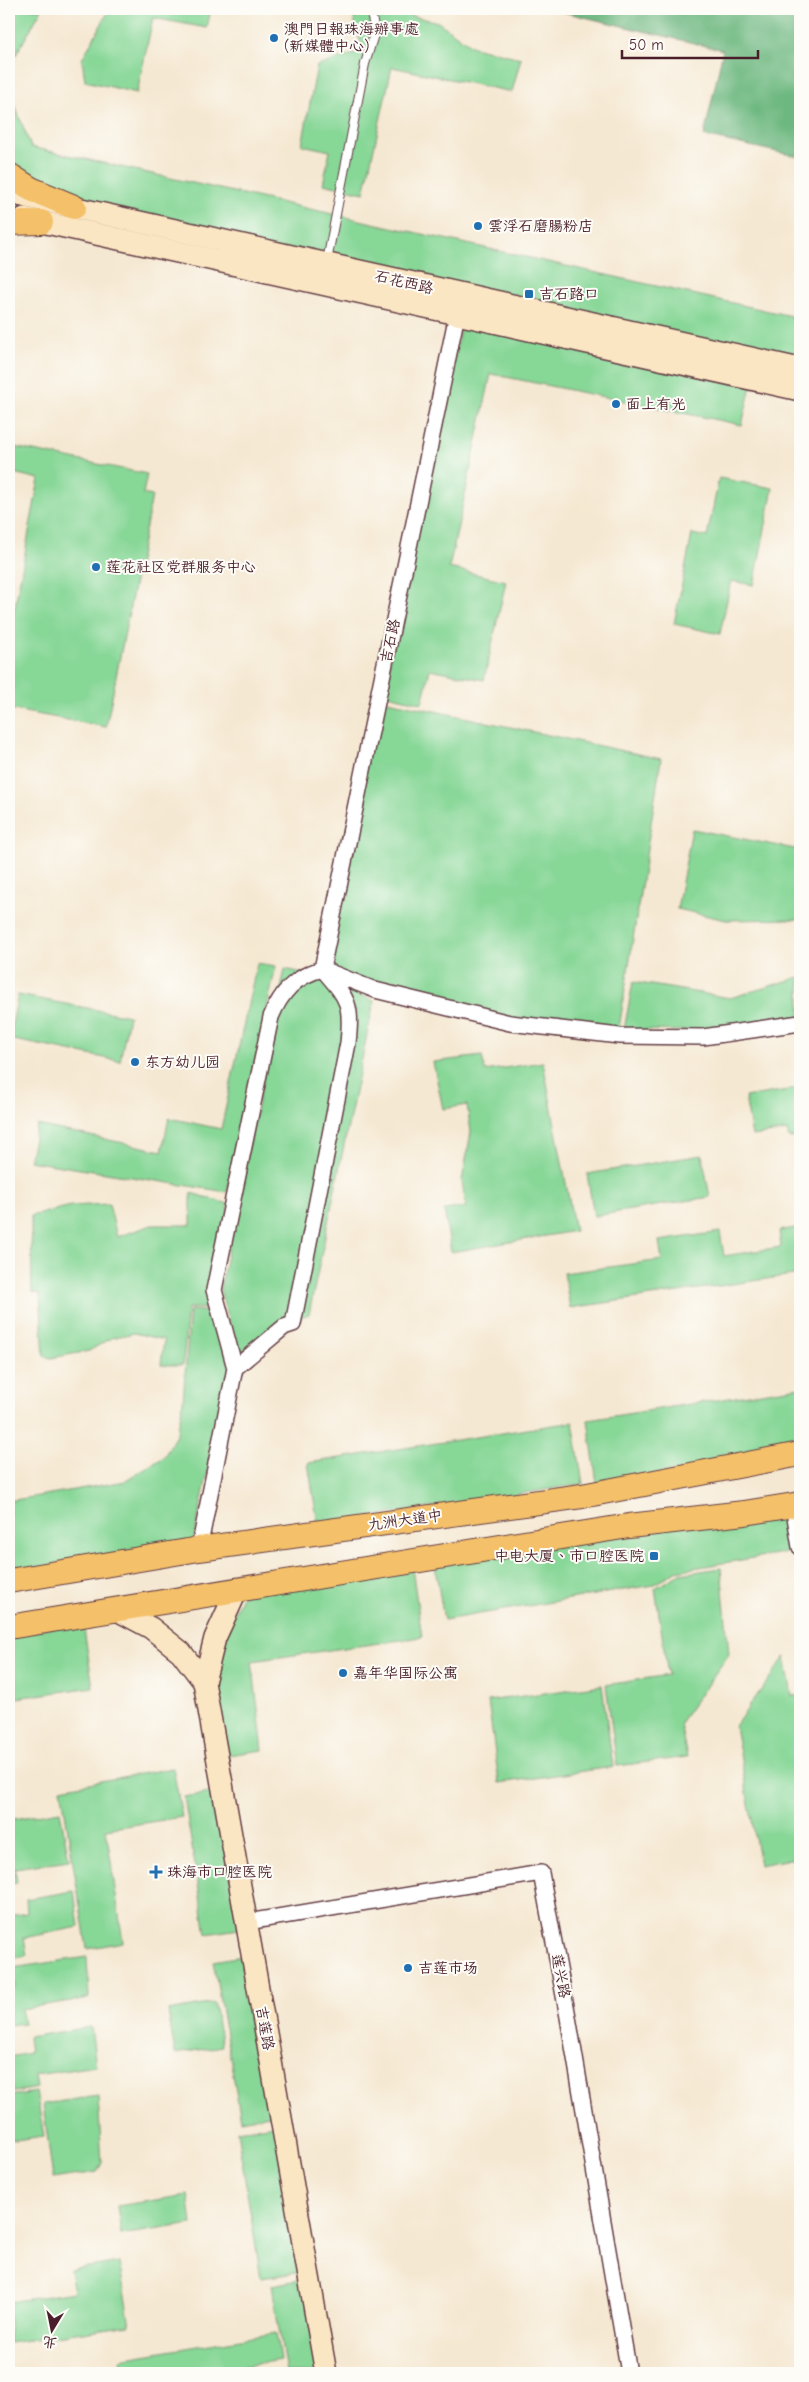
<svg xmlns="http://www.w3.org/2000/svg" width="809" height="2382" font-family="'Comic Neue','LXGW WenKai TC',sans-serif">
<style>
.green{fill:#87d797;stroke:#687b61}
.forest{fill:#6db880;stroke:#5c6c56}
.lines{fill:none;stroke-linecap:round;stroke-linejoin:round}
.service-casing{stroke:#643d44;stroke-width:10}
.minor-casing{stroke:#643d44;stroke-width:18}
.secondary-casing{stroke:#643d44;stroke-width:24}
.primary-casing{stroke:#643d44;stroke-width:26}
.service{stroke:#fff;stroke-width:8}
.minor{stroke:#fff;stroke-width:15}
.secondary{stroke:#fbe6c3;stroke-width:21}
.primary{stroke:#f4c16a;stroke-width:24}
.poi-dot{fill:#1f6fb2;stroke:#fdfcf7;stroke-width:2}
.labels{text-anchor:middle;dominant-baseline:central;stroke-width:4;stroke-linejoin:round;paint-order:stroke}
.poi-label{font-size:15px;fill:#4a1f2b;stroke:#fdfcf7;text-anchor:start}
.street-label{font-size:15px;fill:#4a1f2b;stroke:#fdfcf7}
</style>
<rect width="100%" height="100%" fill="#fdfcf7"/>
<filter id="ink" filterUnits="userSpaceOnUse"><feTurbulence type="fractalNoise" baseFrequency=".02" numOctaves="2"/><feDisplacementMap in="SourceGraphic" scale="10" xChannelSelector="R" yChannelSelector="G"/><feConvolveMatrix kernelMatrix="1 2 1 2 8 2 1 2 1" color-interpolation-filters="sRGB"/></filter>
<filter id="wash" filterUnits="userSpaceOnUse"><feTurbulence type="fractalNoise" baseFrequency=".0096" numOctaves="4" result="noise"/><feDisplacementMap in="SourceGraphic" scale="20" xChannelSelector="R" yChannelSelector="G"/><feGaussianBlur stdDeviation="1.12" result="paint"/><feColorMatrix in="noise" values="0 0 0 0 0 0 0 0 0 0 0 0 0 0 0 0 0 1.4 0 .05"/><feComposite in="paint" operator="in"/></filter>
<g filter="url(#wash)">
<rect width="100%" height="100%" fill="#f5e8d2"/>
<!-- green -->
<path class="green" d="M 9,9 L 42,9 L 9,67 Z
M 110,9 L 211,9 L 207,28 L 153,18 L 137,93 L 85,81 L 82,59 Z
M 357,9 L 409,9 L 408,15 L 438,22 L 473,47 L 521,58 L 512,92 L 392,67 L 364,193 L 323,184 L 330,151 L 302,145 L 317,66 L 363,51 L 354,20 Z
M 9,90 L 31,147 L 800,318 L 800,365 L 75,204 L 9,171 Z
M 462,321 L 751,386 L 742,425 L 491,374 L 449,568 L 506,581 L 484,680 L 430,669 L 422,703 L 383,694 Z
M 9,446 L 147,474 L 143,494 L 152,496 L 106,727 L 9,709 L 9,621 L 12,622 L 39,479 L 9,472 Z
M 719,478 L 773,488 L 754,585 L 731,581 L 720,634 L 674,624 L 692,534 L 707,537 Z
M 378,699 L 661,759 L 618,1035 L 510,1022 L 323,969 Z
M 692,829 L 800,850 L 800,919 L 726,920 L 677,909 Z
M 257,963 L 276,966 L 227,1192 L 29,1161 L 37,1125 L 162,1151 L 169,1118 L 221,1129 Z
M 285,969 L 322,977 L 374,1001 L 309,1314 L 281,1324 L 238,1358 L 220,1289 Z
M 800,977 L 800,1019 L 702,1031 L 624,1030 L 633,982 L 730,998 Z
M 18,995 L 129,1016 L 120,1061 L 9,1039 Z
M 482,1056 L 485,1071 L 543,1062 L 575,1231 L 451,1252 L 444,1210 L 466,1207 L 462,1181 L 471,1132 L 467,1105 L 443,1109 L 433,1062 Z
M 800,1088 L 800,1137 L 789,1138 L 787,1131 L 752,1136 L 745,1097 Z
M 702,1155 L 710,1197 L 594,1216 L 587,1174 Z
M 191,1193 L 229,1204 L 214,1309 L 188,1308 L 183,1365 L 161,1365 L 164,1340 L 134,1333 L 111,1338 L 89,1351 L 51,1358 L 44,1356 L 40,1294 L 32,1292 L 31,1216 L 71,1206 L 109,1204 L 117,1237 L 152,1225 L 191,1225 Z
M 800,1227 L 800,1274 L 570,1308 L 564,1273 L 662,1260 L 659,1241 L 720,1232 L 724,1256 L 781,1247 L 779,1231 Z
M 190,1310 L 214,1312 L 230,1367 L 193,1543 L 17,1574 L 9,1531 L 9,1501 L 126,1481 L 164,1457 L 177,1433 L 183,1402 Z
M 800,1387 L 800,1453 L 597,1483 L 588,1420 Z
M 573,1422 L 583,1484 L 318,1525 L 308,1463 Z
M 800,1499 L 800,1550 L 676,1571 L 653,1585 L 444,1620 L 434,1560 Z
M 412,1568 L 422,1637 L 252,1661 L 263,1750 L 221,1756 L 209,1682 L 220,1639 L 244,1593 Z
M 721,1568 L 729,1654 L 680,1723 L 687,1757 L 617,1766 L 606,1685 L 668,1675 L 655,1588 L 680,1574 Z
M 83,1623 L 93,1687 L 9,1699 L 9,1634 Z
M 785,1657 L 792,1696 L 800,1695 L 800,1857 L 760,1865 L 735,1726 Z
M 602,1685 L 613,1767 L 499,1783 L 488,1701 Z
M 173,1768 L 182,1817 L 106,1829 L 123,1942 L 87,1949 L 61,1788 Z
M 216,1792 L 239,1929 L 206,1934 L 184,1797 Z
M 60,1811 L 69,1860 L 15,1868 L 17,1883 L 9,1884 L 9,1820 Z
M 74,1891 L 79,1927 L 24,1938 L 27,1956 L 9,1959 L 9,1916 L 27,1913 L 26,1899 Z
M 248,1955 L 276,2114 L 241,2120 L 213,1961 Z
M 87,1957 L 89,1998 L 21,2009 L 24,2023 L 9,2025 L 9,1988 L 15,1987 L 12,1968 Z
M 214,2003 L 222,2046 L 175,2054 L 168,2011 Z
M 91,2027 L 96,2066 L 35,2075 L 37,2088 L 9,2093 L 9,2057 L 30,2053 L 28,2037 Z
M 36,2092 L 44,2136 L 9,2141 L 9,2096 Z
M 98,2096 L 102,2163 L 97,2172 L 53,2179 L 43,2104 Z
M 279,2124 L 303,2272 L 261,2278 L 237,2131 Z
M 188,2195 L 192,2224 L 121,2235 L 117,2206 Z
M 119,2262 L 130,2325 L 9,2343 L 9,2302 L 74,2292 L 70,2270 Z
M 303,2279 L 320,2373 L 286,2373 L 272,2285 Z
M 276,2333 L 280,2360 L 203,2373 L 123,2373 L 120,2359 Z"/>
<!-- forest -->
<path class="forest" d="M 559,9 L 800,9 L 800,157 L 704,136 L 723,50 L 559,11 Z"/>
</g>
<g filter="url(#ink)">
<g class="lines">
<!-- service casing -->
<g class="service-casing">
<path id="service" d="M 327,261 L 365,64 L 375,31 L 370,9"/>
</g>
<!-- minor casing -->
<g class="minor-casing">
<path id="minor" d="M 322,969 L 457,314
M 235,1368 L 284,1327 L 293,1324 L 348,1043 C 352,1005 349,1000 325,972
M 793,1505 L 800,1547
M 199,1549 L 235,1368 L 214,1290 L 271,1017 C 281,992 296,976 322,969 L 375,990 L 510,1023 L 619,1036 L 703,1037 L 800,1023
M 247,1922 L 541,1873 L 568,2017 L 629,2373"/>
</g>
<!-- secondary casing -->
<g class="secondary-casing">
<path id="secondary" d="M 9,193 L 800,369
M 24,218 L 800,390
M 237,1590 L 215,1638 L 204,1682 L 326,2373
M 117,1610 L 151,1628 L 181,1652 L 204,1682"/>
</g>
<!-- primary casing -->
<g class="primary-casing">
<path id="primary" d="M 9,175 L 31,189 L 74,207
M 9,223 L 41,222
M 9,1581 L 199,1549 L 582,1496 L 800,1454
M 9,1627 L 629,1526 L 744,1513 L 800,1504"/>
</g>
<!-- service -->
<use href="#service" class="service"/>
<!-- minor -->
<use href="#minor" class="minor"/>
<!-- secondary -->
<use href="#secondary" class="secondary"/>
<!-- primary -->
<use href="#primary" class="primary"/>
</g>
</g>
<!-- markers -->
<g class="poi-dot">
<circle cx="274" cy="38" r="5"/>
<circle cx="478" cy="226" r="5"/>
<rect x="524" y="289" width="10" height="10" rx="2.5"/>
<circle cx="616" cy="404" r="5"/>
<circle cx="96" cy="567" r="5"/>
<circle cx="135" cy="1062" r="5"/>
<rect x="649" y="1551" width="10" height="10" rx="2.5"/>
<circle cx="343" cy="1673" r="5"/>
<path d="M153.5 1864.5h5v5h5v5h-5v5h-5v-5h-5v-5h5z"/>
<circle cx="408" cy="1968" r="5"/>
</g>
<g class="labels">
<!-- poi labels -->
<g class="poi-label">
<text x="284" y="29">澳門日報珠海辦事處<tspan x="284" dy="17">(新媒體中心)</tspan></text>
<text x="488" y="226">雲浮石磨腸粉店</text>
<text x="539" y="294">吉石路口</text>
<text x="626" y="404">面上有光</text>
<text x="106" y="567">莲花社区党群服务中心</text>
<text x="145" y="1062">东方幼儿园</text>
<text x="644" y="1556" text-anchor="end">中电大厦、市口腔医院</text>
<text x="353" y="1673">嘉年华国际公寓</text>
<text x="167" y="1872">珠海市口腔医院</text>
<text x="418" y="1968">吉莲市场</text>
</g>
<!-- street labels -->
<g class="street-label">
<text transform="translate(404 282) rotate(13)">石花西路</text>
<text transform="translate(390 641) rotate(-78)">吉石路</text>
<text transform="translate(405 1520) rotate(-8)">九洲大道中</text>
<text transform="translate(561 1976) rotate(79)">莲兴路</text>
<text transform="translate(265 2028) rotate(80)">吉莲路</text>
</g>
</g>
<!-- margin -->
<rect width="809" height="2382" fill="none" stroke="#fdfcf7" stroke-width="30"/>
<!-- north arrow -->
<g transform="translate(52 2330) rotate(190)" stroke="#fdfcf7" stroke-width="4" paint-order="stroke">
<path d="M0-4L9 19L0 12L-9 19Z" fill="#4a1f2b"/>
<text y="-8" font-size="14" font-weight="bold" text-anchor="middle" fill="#4a1f2b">北</text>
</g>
<!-- scale -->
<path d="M622 50v8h136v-8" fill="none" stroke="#4a1f2b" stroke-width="2.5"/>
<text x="629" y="50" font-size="15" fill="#4a1f2b" stroke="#fdfcf7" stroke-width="4" paint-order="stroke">50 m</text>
</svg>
